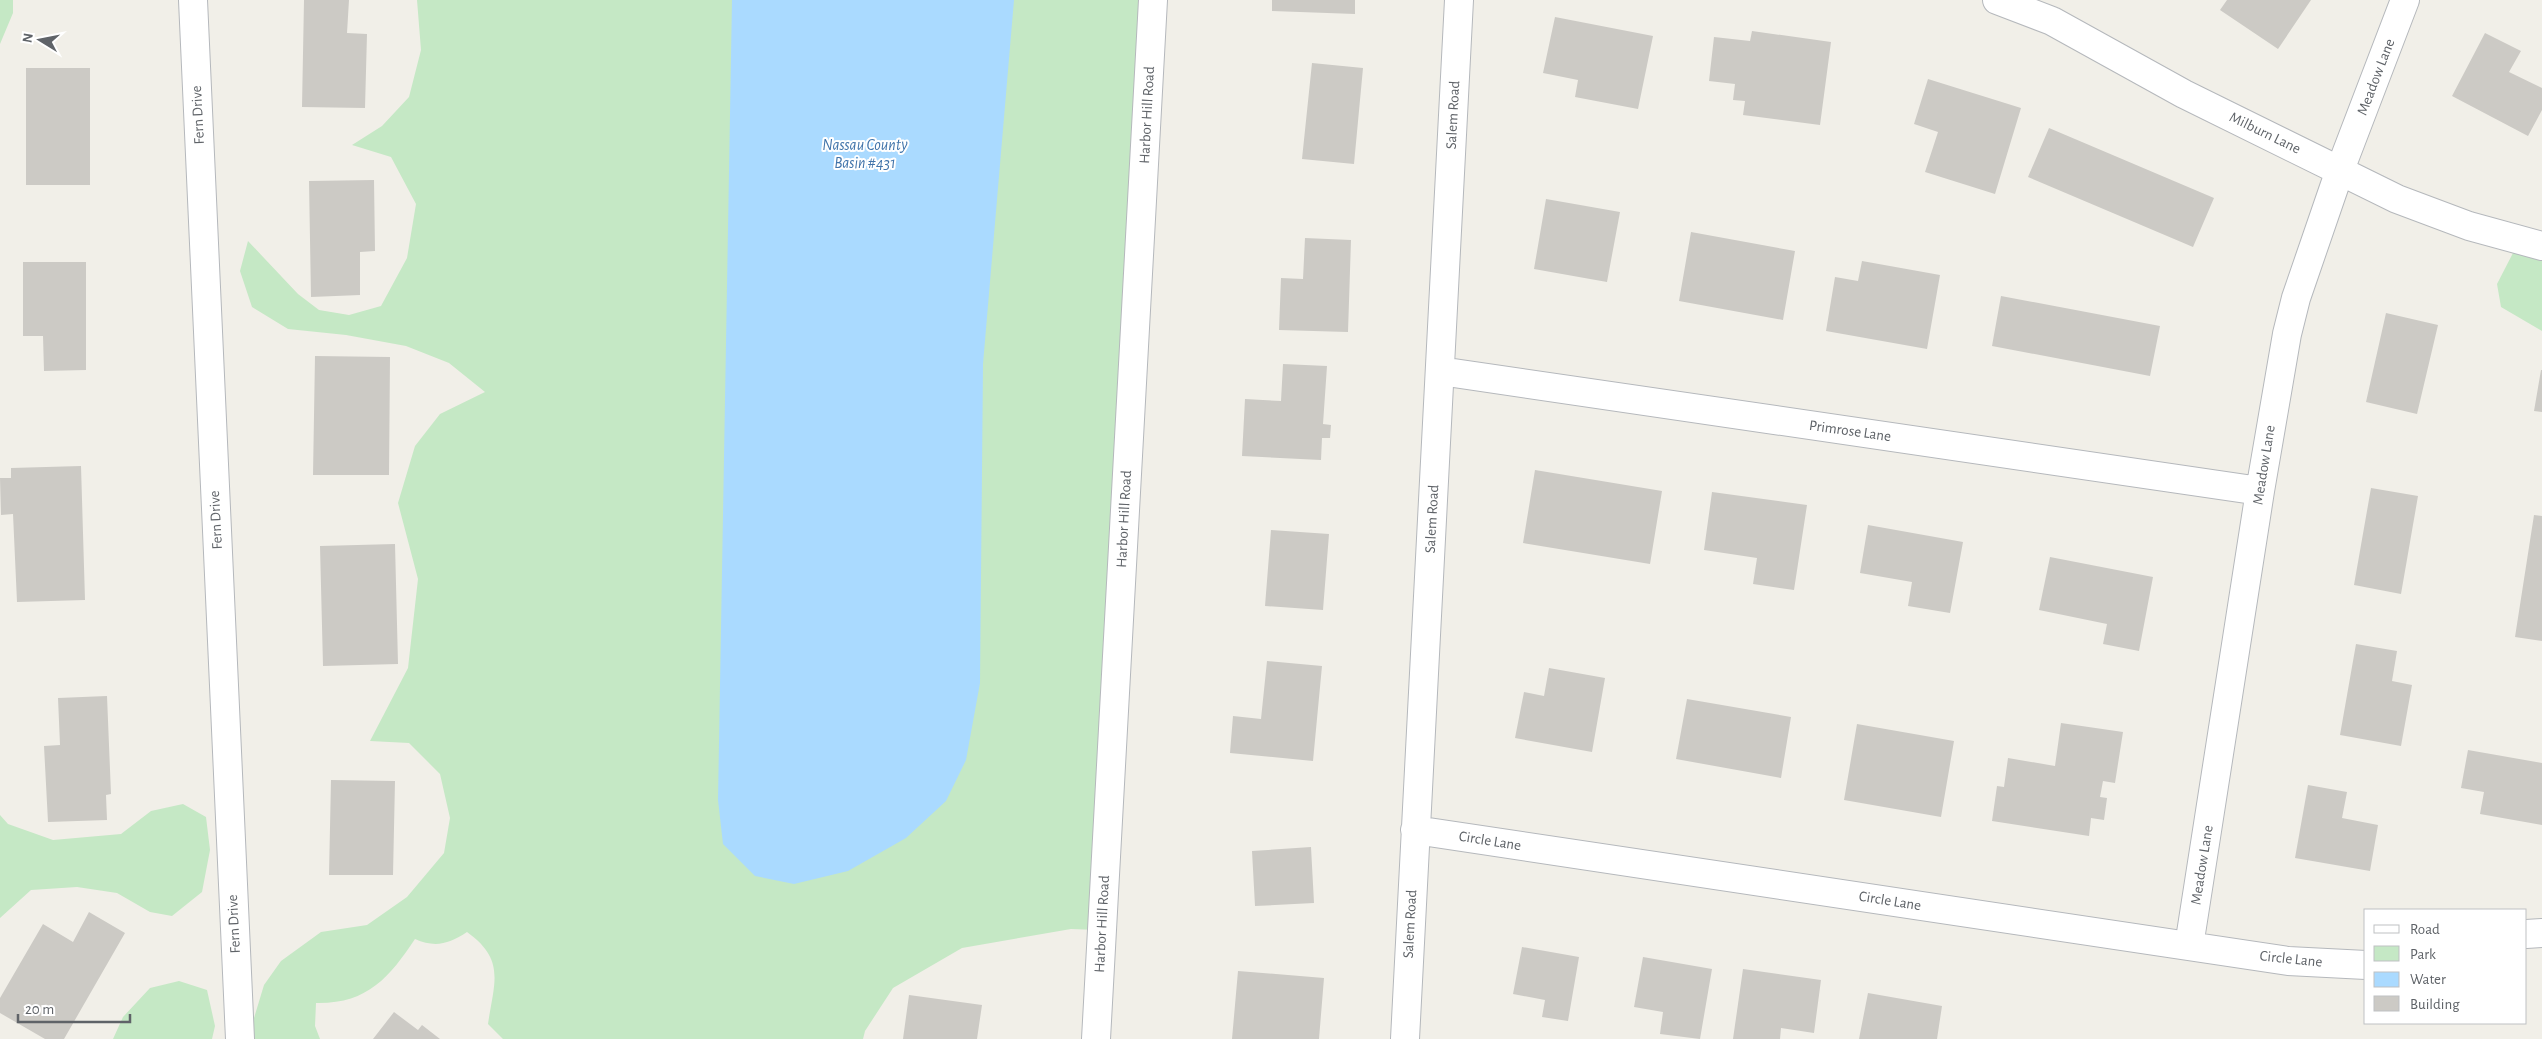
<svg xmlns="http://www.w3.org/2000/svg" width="2542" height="1039" font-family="'Alegreya Sans',sans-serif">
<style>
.green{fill:#c5e8c5}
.water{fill:#aadaff}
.building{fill:#cccac5}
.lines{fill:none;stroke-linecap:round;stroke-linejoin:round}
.minor-casing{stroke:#b5b8bc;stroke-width:30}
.minor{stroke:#fff;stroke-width:28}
.labels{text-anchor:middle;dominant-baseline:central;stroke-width:4;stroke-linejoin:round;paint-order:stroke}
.street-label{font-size:15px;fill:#5f6368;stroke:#fff}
.water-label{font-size:16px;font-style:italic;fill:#4174aa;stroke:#fff}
</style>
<rect width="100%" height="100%" fill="#f1efe8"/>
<!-- green -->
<path class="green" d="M 0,0 L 13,0 L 13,13 L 0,44 Z
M 417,0 L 1153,0 L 1098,930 L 1071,929 L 962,948 L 893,988 L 865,1031 L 863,1039 L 503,1039 L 488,1024 C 494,982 506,960 467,932 C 449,944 435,948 415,939 C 389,978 367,1004 316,1003 L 315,1026 L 320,1039 L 253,1039 L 254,1018 L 264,985 L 281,961 L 321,932 L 367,925 L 407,897 L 444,853 L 450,818 L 440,774 L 409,743 L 370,741 L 408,668 L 418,579 L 398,503 L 415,446 L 440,414 L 485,392 L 449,363 L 406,346 L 346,335 L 288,329 L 252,307 L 240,271 L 248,241 L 298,294 L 319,310 L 349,315 L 381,306 L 407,258 L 416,204 L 391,157 L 352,145 L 382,126 L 409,97 L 421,50 Z
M 2542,247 L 2542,331 L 2501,307 L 2497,284 L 2513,253 Z
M 183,804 L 206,817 L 210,850 L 202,892 L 172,916 L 150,912 L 117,893 L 77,887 L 31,890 L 0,918 L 0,815 L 8,824 L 53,840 L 121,834 L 151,811 Z
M 179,981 L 207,990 L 215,1026 L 212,1039 L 113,1039 L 123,1017 L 150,988 Z"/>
<!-- water -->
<path class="water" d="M 732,0 L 1014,0 L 983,364 L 980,683 L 966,760 L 946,801 L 906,838 L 848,871 L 794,884 L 755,876 L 723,844 L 718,800 Z"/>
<!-- building -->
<path class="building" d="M 304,0 L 349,0 L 347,33 L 367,34 L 365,108 L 302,107 Z
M 1272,0 L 1355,0 L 1355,14 L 1272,11 Z
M 2227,0 L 2311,0 L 2278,49 L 2220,10 Z
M 1555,17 L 1653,36 L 1638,109 L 1575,97 L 1578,80 L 1543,73 Z
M 1752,31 L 1831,42 L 1820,125 L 1743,115 L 1745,101 L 1733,100 L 1735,84 L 1709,81 L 1714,37 L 1750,41 Z
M 2485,33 L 2521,51 L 2509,72 L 2542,88 L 2542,110 L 2528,136 L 2452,96 Z
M 1312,63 L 1363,68 L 1354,164 L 1302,159 Z
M 26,68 L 90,68 L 90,185 L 26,185 Z
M 1928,79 L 2021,108 L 1995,194 L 1925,172 L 1938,132 L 1914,124 Z
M 2049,128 L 2214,198 L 2193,247 L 2028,177 Z
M 374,180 L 375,251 L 360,252 L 360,295 L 311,297 L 309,181 Z
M 1546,199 L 1620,212 L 1607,282 L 1534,269 Z
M 1691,232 L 1795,251 L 1783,320 L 1679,301 Z
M 1305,238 L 1351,240 L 1348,332 L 1279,330 L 1281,278 L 1303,279 Z
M 1862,261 L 1940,275 L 1927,349 L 1826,331 L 1835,277 L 1858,281 Z
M 23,262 L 86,262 L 86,370 L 44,371 L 43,336 L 23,336 Z
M 2001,296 L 2160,326 L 2150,376 L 1992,346 Z
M 2386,313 L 2438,325 L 2417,414 L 2366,402 Z
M 315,356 L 390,357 L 389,475 L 313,475 Z
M 1283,364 L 1327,366 L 1323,424 L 1331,425 L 1330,438 L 1322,438 L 1321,460 L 1242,456 L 1245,399 L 1281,401 Z
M 2541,370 L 2542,370 L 2542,412 L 2534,411 Z
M 81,466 L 85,600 L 17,602 L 13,514 L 1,515 L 0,478 L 11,478 L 11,468 Z
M 1535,470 L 1662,491 L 1650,564 L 1523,543 Z
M 2371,488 L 2418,496 L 2401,594 L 2354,585 Z
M 1712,492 L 1807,505 L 1794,590 L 1753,584 L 1757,558 L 1704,550 Z
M 2534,515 L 2542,516 L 2542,641 L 2515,637 Z
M 1868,525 L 1963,542 L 1950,613 L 1908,606 L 1912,582 L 1860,573 Z
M 1271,530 L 1329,534 L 1323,610 L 1265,606 Z
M 395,544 L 398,664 L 323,666 L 320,546 Z
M 2050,557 L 2153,577 L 2139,651 L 2103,644 L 2107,624 L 2039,610 Z
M 2356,644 L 2397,651 L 2392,681 L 2412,685 L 2401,746 L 2340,735 Z
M 1267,661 L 1322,666 L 1313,761 L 1230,753 L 1233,716 L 1261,719 Z
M 1549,668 L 1605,678 L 1592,752 L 1515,738 L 1524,692 L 1544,696 Z
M 107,696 L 111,794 L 106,795 L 107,820 L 48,822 L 44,746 L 60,745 L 58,698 Z
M 1687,699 L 1791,717 L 1781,778 L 1676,759 Z
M 2061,723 L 2123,732 L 2115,783 L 2103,781 L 2100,797 L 2107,798 L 2104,820 L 2091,818 L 2089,836 L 1992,821 L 1997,786 L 2004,787 L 2008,758 L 2055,766 Z
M 1857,724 L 1954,741 L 1941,817 L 1844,800 Z
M 2468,750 L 2542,763 L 2542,825 L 2480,814 L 2484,792 L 2461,788 Z
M 331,780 L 395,781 L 393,875 L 329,875 Z
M 2308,785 L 2347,792 L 2342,818 L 2378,825 L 2370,871 L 2295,858 Z
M 1311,847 L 1314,903 L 1255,906 L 1252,851 Z
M 89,912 L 125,933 L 64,1039 L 45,1039 L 0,1013 L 0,998 L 43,924 L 73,942 Z
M 1522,947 L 1579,957 L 1568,1021 L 1542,1017 L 1545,1000 L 1513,994 Z
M 1643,957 L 1712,969 L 1700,1039 L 1660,1034 L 1663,1012 L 1634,1007 Z
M 1743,969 L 1821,980 L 1814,1033 L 1781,1028 L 1780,1039 L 1733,1039 Z
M 1238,971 L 1324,978 L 1319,1039 L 1232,1039 Z
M 1868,993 L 1942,1006 L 1937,1039 L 1859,1039 Z
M 909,995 L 982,1005 L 977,1039 L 903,1039 Z
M 394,1012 L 418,1030 L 422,1025 L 440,1039 L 373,1039 Z"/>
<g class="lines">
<!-- minor casing -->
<g class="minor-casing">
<path id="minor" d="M 193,0 L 240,1039
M 1997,0 L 2052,21 L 2184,94 L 2397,199 L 2469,226 L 2542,246
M 1440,371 L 2260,491
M 1415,830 L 2288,961 L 2366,965
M 2526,934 L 2542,933
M 2189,946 L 2260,491 L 2287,334 L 2296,298 L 2340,170 L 2405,0
M 1096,1039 L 1153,0
M 1405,1039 L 1459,0"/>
</g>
<!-- minor -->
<use href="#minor" class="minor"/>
</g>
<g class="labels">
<!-- street labels -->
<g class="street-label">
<text transform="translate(2376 77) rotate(-69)">Meadow Lane</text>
<text transform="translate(198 115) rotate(-93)">Fern Drive</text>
<text transform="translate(1147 115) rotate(-87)">Harbor Hill Road</text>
<text transform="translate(1453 115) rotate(-87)">Salem Road</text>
<text transform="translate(2265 133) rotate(26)">Milburn Lane</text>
<text transform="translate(1850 431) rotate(8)">Primrose Lane</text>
<text transform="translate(2264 465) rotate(-81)">Meadow Lane</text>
<text transform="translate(1124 519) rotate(-87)">Harbor Hill Road</text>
<text transform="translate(1432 519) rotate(-87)">Salem Road</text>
<text transform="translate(216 520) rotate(-93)">Fern Drive</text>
<text transform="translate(1490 841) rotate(9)">Circle Lane</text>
<text transform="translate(2202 865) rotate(-81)">Meadow Lane</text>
<text transform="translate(1890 901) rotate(9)">Circle Lane</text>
<text transform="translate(234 924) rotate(-93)">Fern Drive</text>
<text transform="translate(1102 924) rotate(-87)">Harbor Hill Road</text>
<text transform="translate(1410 924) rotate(-87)">Salem Road</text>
<text transform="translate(2291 959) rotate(6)">Circle Lane</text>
</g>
<!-- water labels -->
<g class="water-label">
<text x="865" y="145">Nassau County<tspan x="865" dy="18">Basin #431</tspan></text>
</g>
</g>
<!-- legend -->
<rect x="2364" y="909" width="162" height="115" fill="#ffffff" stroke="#bfc1c3"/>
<rect x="2374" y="925" width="25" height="8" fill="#ffffff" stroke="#bfc1c3"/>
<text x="2410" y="934" font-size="15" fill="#5f6368">Road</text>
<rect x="2374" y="946" width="25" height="15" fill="#c5e8c5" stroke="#bfc1c3"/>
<text x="2410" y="959" font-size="15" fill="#5f6368">Park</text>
<rect x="2374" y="972" width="25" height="15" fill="#aadaff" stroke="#bfc1c3"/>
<text x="2410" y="984" font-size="15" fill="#5f6368">Water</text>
<rect x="2374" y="996" width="25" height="15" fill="#cccac5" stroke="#bfc1c3"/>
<text x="2410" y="1009" font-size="15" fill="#5f6368">Building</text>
<!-- north arrow -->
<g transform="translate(40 40) rotate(280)" stroke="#ffffff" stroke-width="4" paint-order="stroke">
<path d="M0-4L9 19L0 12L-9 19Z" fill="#5f6368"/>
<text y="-8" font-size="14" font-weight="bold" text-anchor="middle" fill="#5f6368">N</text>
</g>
<!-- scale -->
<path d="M18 1014v8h112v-8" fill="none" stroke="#5f6368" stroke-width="2.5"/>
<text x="25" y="1014" font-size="15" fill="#5f6368" stroke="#ffffff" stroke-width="4" paint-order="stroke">20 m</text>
</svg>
